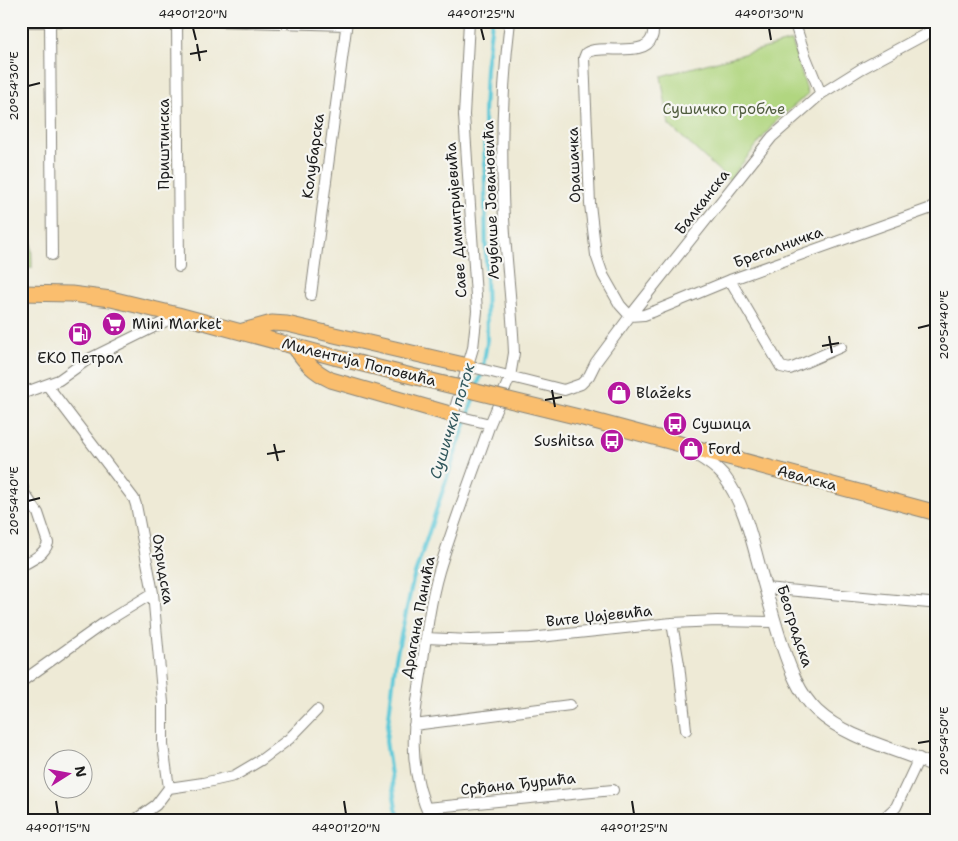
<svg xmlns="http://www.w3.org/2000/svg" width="958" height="841" font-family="'Shantell Sans',sans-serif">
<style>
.green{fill:#b1d680;stroke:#66794e}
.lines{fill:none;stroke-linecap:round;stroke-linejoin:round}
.stream{stroke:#5ec9d9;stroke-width:4}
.minor-casing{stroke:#858379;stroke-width:12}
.tertiary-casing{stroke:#858379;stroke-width:14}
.primary-casing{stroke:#858379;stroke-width:17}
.minor{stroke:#fff;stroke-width:10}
.tertiary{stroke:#fff;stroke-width:12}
.primary{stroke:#fabe6e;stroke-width:15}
.primary-bridge-casing{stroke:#858379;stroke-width:17;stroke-linecap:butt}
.primary-bridge{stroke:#fabe6e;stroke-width:15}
.ticks{fill:none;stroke:#1c1c1c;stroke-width:2}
.labels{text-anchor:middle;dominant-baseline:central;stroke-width:4.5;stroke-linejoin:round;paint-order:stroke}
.park-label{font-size:15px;fill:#505d3f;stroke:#f6f6f2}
.street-label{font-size:15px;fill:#1c1c1c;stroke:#f6f6f2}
.poi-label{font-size:15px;fill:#1c1c1c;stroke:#f6f6f2;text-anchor:start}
.water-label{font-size:16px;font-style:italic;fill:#33595e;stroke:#f6f6f2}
.neatline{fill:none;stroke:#1c1c1c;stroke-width:2}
.ticks-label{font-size:12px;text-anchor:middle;fill:#1c1c1c}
</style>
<rect width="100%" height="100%" fill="#f6f6f2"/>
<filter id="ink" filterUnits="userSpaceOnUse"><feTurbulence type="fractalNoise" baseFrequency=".02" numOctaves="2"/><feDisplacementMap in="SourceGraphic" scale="10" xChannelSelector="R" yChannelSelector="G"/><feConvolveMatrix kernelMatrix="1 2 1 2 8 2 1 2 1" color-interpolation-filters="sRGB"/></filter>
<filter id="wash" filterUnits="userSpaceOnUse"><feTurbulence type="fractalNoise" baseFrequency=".0096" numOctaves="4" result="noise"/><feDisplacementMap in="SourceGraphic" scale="20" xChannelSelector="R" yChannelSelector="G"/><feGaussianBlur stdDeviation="1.12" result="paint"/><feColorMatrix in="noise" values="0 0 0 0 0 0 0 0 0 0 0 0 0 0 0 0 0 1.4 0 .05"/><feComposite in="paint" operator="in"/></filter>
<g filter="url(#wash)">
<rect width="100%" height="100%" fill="#eeead6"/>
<!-- green -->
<path class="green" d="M 792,41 L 808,94 L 776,121 L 729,180 L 669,125 L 661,76 Z
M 21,221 L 31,221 L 32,268 L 21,268 Z"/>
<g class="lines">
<!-- stream -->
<path class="stream" d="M 477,387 L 482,372 L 487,343 L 484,113 L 486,68 L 492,21
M 401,820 L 396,809 L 386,741 L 396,658 L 413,580 L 475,394"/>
</g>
</g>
<g filter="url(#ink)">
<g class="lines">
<!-- minor casing -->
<g class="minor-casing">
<path id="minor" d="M 50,21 L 52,255
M 177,21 L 179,267
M 213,21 L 346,25
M 469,21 L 464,115 L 477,311 L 473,348 L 453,415 L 490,424 L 510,377 L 514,353 C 512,300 504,247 503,193 C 501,136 503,78 510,21
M 794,21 L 805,55 L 821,94
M 21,22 L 71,21
M 730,280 L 781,367 L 790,369 L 841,347
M 311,295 L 347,21
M 630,316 L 620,305 L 603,275 L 596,255 L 590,204 L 584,58 L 586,53 C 602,43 645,59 652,37 C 654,33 653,26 653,21
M 630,316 L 644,315 L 655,311 L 730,280 L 937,206
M 468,366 L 564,390 L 581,384 L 589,376 L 596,362 L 630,316 L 772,137 L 821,94 L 861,69 L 937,28
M 47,385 L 134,499 L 136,505 L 153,593 L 163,703 L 163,745 L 169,788
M 21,394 L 59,380 L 87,360 L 178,315
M 21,480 L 24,493 L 38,513 L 48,543 C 44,555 32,560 21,566
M 765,588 L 929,603
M 672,623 L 679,664 L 686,730
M 426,638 L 470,640 L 530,638 L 672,623 L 717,621 L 775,622
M 21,682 L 104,623 L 153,593
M 414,725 L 570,705
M 169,788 L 203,783 L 234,776 L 261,760 L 289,739 L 317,710
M 426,808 L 613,790
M 135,820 L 156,805 L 169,788
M 431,820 C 406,766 413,724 422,668 C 426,636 430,602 439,571 C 454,522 473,473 490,424
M 882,820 L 896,807 L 919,758"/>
</g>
<!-- tertiary casing -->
<g class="tertiary-casing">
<path id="tertiary" d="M 686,448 C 698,456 713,463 723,475 C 744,502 752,540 761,573 C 768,597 774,621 782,645 C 790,669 799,694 817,711 C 848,740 899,749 937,767"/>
</g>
<!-- primary casing -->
<g class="primary-casing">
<path id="primary" d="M 21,293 L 71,294 L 111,299 L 178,315 L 334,357
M 243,331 L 272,323 L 287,324 L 468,366
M 294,346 C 306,363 313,371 331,380 L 453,415
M 587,419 L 937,513"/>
</g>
<!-- minor -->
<use href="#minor" class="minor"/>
<!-- tertiary -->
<use href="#tertiary" class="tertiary"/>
<!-- primary -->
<use href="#primary" class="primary"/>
<!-- primary-bridge casing -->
<g class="primary-bridge-casing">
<path id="primary-bridge" d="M 334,357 L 587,419"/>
</g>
<!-- primary-bridge -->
<use href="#primary-bridge" class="primary-bridge"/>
</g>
</g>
<!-- ticks -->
<path class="ticks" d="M 193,28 L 196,40M 481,28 L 484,40M 769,28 L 771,40M 197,44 L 200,61M 190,54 L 207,51M 28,86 L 40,83M 918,328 L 930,325M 829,336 L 832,353M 822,346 L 839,343M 552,390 L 555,407M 545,400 L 562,397M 274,444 L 278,461M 267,454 L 285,451M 28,501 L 40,498M 918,743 L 930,741M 56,801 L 58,814M 344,801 L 346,814M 632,801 L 634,814"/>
<!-- icons -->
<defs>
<g id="supermarket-disc" transform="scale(1.25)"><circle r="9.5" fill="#b5179e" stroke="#f6f6f2"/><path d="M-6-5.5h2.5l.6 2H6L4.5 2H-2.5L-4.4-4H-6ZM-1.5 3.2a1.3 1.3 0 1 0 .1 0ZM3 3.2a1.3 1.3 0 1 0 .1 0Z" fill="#fff"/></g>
<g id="fuel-disc" transform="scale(1.25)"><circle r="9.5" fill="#b5179e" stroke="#f6f6f2"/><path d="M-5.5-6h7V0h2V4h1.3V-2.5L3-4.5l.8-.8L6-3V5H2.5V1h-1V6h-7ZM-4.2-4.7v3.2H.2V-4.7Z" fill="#fff"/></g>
<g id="shop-disc" transform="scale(1.25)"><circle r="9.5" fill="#b5179e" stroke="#f6f6f2"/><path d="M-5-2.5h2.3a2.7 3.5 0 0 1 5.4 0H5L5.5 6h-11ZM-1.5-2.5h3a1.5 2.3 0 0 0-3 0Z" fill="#fff"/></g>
<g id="bus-disc" transform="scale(1.25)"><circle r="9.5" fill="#b5179e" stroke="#f6f6f2"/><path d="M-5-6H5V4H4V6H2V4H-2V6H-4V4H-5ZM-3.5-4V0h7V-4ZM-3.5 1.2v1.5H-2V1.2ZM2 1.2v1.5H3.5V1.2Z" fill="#fff"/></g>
</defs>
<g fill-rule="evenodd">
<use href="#supermarket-disc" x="114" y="324"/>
<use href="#fuel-disc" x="80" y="334"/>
<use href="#shop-disc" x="619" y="393"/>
<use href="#bus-disc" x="675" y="424"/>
<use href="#bus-disc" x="612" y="441"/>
<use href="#shop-disc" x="691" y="449"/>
</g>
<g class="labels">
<!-- park labels -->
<g class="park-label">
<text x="724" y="109">Сушичко гробље</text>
</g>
<!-- street labels -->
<g class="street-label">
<text transform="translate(164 144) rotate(-90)">Приштинска</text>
<text transform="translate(313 156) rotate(-82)">Колубарска</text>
<text transform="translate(574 165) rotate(-92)">Орашачка</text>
<text transform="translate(491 200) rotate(-92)">Љубише Јовановића</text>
<text transform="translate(702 202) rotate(-52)">Балканска</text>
<text transform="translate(456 220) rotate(-94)">Саве Димитријевића</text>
<text transform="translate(778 247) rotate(-20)">Брегалничка</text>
<text transform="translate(359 362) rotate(14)">Милентија Поповића</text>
<text transform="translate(807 478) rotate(15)">Авалска</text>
<text transform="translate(163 569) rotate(81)">Охридска</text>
<text transform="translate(599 616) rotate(-6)">Вите Џајевића</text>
<text transform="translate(418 617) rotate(-79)">Драгана Панића</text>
<text transform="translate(795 626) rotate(72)">Београдска</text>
<text transform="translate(518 784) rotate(-6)">Срђана Ђурића</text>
</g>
<!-- poi labels -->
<g class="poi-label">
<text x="132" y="324">Mini Market</text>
<text x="80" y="358" text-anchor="middle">ЕКО Петрол</text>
<text x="636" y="393">Blažeks</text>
<text x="692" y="424">Сушица</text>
<text x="594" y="441" text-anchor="end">Sushitsa</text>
<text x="708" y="449">Ford</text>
</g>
<!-- water labels -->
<g class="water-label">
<text transform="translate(452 421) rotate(-73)">Сушички поток</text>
</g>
</g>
<!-- margin -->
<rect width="958" height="841" fill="none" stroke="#f6f6f2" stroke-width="55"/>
<!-- north arrow -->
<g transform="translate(68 774) rotate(79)"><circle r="24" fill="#f6f6f2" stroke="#9f9f9c"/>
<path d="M0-4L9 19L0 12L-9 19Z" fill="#b5179e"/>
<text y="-8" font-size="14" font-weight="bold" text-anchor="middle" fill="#1c1c1c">N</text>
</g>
<rect x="28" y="28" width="902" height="786" class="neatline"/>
<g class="ticks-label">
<text x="193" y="18">44°01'20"N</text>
<text x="481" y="18">44°01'25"N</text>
<text x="769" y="18">44°01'30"N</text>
<text transform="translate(14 86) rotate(-90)" y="4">20°54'30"E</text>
<text transform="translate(944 325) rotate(-90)" y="4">20°54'40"E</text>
<text transform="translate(14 501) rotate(-90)" y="4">20°54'40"E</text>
<text transform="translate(944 741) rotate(-90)" y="4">20°54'50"E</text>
<text x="58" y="832">44°01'15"N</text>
<text x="346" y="832">44°01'20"N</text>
<text x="634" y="832">44°01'25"N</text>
</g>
</svg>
